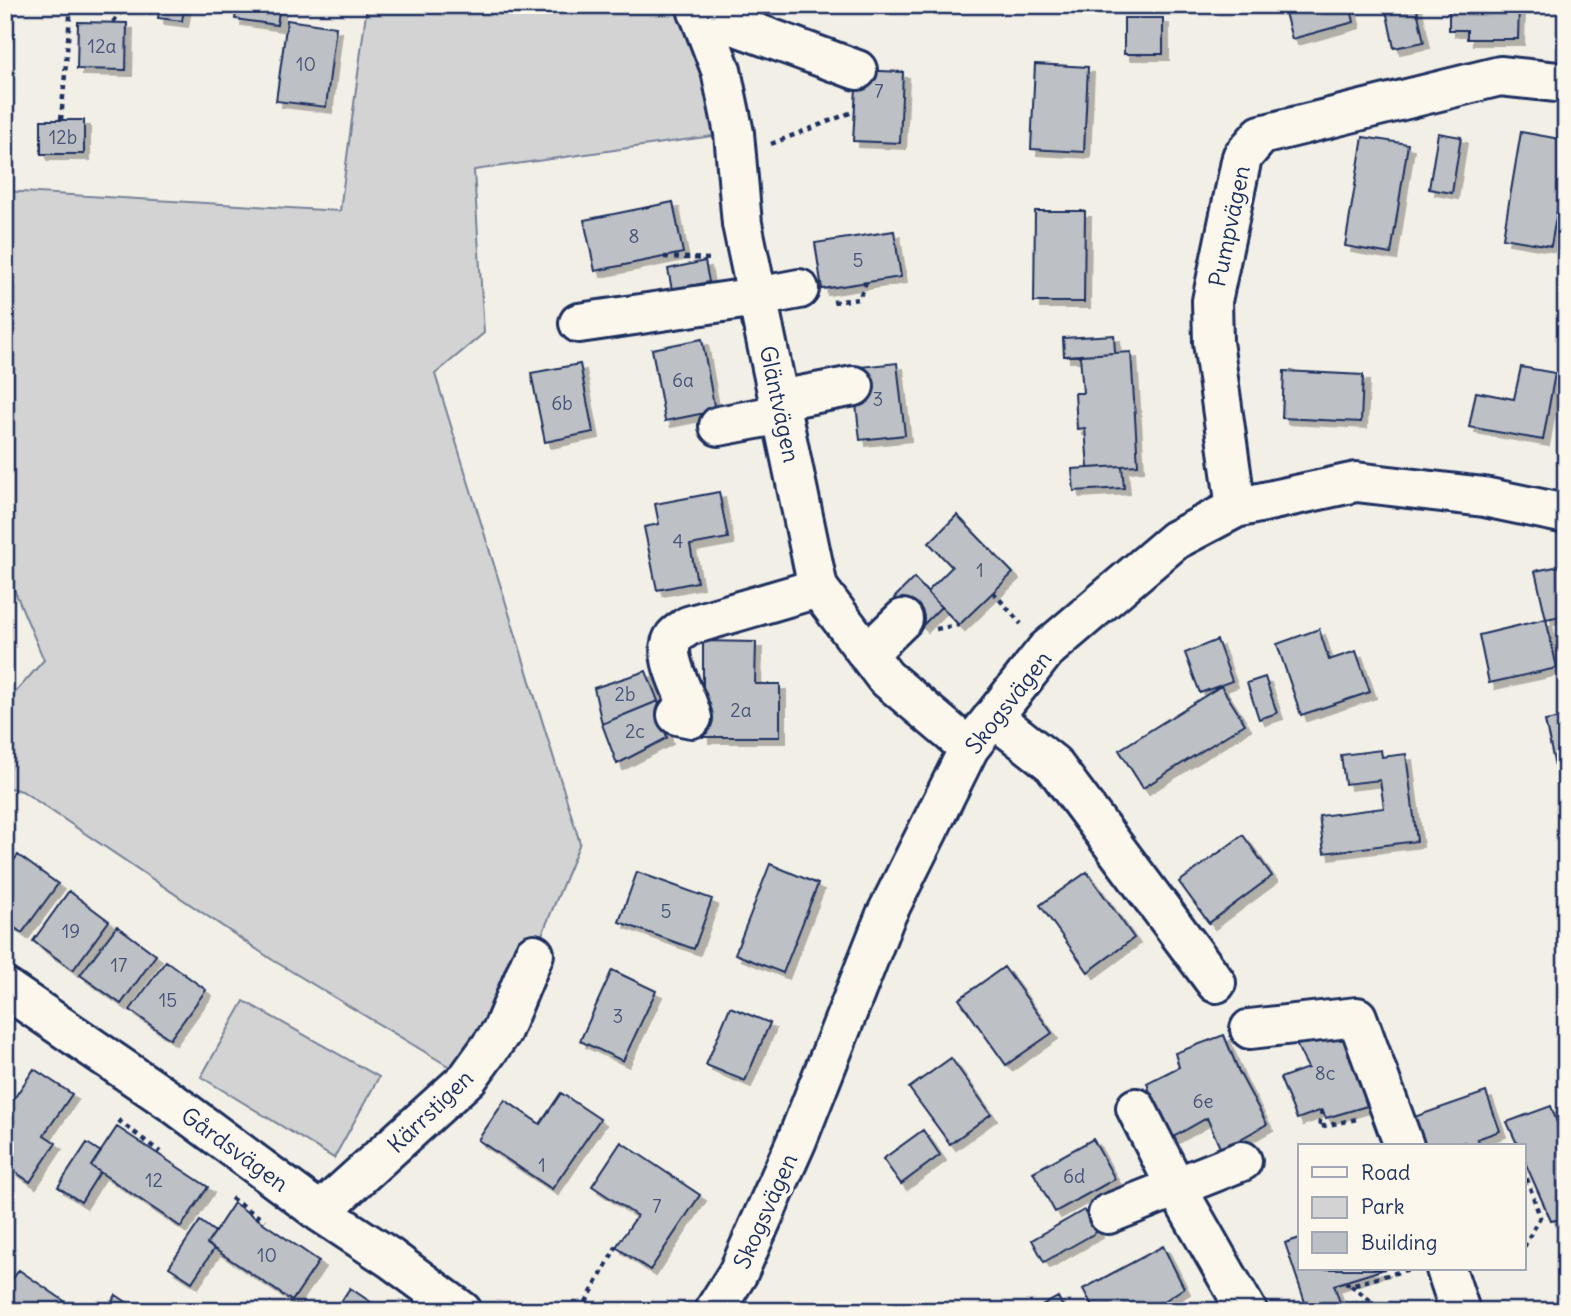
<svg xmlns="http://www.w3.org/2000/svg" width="1571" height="1316" font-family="Delius,sans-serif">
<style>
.green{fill:#d2d3d2;stroke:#768198;stroke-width:2}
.building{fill:#bdc0c4;stroke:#1b2f5e;stroke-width:2;filter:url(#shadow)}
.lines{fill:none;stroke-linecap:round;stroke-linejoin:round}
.minor-casing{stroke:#1b2f5e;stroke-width:44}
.path{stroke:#1b2f5e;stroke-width:4.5;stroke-dasharray:5 5;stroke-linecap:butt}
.minor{stroke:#fbf7ec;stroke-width:38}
.labels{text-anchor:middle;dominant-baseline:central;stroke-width:7;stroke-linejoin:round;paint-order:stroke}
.number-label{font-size:19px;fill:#445378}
.street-label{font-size:23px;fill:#1b2f5e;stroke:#fbf7ec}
</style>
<defs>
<filter id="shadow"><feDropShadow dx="6" dy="6" stdDeviation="0" flood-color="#0004"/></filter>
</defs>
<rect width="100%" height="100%" fill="#f2efe6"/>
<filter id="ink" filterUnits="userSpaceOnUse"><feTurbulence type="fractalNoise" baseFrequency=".0143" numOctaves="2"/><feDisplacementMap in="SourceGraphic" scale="14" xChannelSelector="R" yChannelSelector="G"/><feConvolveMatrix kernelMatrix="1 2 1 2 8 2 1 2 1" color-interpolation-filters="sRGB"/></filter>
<g filter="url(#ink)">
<!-- green -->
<path class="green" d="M 367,5 L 696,5 L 734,133 L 474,170 L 484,333 L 435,374 L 580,843 L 502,1031 L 468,1078 L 271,959 L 22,791 L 5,787 L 5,704 L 44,660 L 5,568 L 5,191 L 340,211 Z
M 244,1001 L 379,1077 L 334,1158 L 201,1077 Z"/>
<!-- building -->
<path class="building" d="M 160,5 L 185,5 L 182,21 L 158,18 Z
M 237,5 L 280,5 L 277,25 L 235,19 Z
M 1283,5 L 1350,5 L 1354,22 L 1292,39 Z
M 1385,5 L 1416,5 L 1424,42 L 1394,48 Z
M 1449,5 L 1519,5 L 1518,39 L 1467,39 L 1467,30 L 1449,30 Z
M 1124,18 L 1163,18 L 1163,54 L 1124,54 Z
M 287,20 L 336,27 L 326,107 L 276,101 Z
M 78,22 L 127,23 L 126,70 L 77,69 Z
M 1035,64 L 1088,67 L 1084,152 L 1031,149 Z
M 857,70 L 903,72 L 900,143 L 853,141 Z
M 41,120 L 84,120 L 84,154 L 41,154 Z
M 1521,132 L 1566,140 L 1566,159 L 1551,246 L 1503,238 Z
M 1438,133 L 1461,137 L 1452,193 L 1429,189 Z
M 1363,137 L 1408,144 L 1391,254 L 1345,246 Z
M 673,202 L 683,253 L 595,271 L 584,220 Z
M 1035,211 L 1085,211 L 1084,302 L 1034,302 Z
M 894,231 L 901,277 L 822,289 L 815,243 Z
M 705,261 L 709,282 L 672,290 L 668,269 Z
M 1114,335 L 1115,353 L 1064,356 L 1063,338 Z
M 702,339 L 715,411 L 665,421 L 652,349 Z
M 1131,352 L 1138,465 L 1088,468 L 1085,428 L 1077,429 L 1075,393 L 1083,393 L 1080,355 Z
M 897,363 L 905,435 L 860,440 L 852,368 Z
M 580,364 L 593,432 L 545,442 L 531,373 Z
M 1521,367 L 1555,373 L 1543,440 L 1469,427 L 1476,392 L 1514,399 Z
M 1284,371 L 1363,375 L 1361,422 L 1282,418 Z
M 1122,466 L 1124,488 L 1074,491 L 1072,469 Z
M 719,492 L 728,538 L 690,545 L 697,582 L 657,590 L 644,527 L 659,524 L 655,504 Z
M 957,515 L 1013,573 L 959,625 L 927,592 L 952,567 L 929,543 Z
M 1560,566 L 1566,593 L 1566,615 L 1546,619 L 1535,571 Z
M 914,578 L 941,607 L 922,626 L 894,598 Z
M 1546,619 L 1557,668 L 1489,683 L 1479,635 Z
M 1319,629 L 1329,660 L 1356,651 L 1370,692 L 1301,715 L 1277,644 Z
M 1217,640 L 1232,681 L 1200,693 L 1185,653 Z
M 703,641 L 756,642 L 755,684 L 780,684 L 780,737 L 703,737 Z
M 646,671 L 658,701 L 602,724 L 594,688 Z
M 1265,677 L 1277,713 L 1259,719 L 1247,683 Z
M 1221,686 L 1245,724 L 1143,788 L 1119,750 Z
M 658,701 L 667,738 L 617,764 L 602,724 Z
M 1566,717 L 1566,787 L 1560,789 L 1545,721 Z
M 1381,750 L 1382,757 L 1406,754 L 1417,841 L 1324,853 L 1319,816 L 1384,808 L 1380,780 L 1345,784 L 1341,755 Z
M 1243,835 L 1272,876 L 1209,923 L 1179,882 Z
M 18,855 L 58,884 L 22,933 L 5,921 L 5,872 Z
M 770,864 L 818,884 L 783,973 L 735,954 Z
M 637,872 L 712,899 L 694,949 L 619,922 Z
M 1087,872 L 1134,938 L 1088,972 L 1040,905 Z
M 69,891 L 109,921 L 73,970 L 33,941 Z
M 117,926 L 156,955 L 121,1004 L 80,975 Z
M 166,961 L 206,990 L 170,1039 L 130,1010 Z
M 1004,967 L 1052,1033 L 1006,1065 L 959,999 Z
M 612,970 L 656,991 L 623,1061 L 580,1041 Z
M 730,1007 L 770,1023 L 745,1081 L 706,1065 Z
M 1343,1031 L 1367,1106 L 1326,1118 L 1322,1110 L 1297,1119 L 1280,1078 L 1308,1068 L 1296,1044 Z
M 1224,1035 L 1239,1072 L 1267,1124 L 1221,1150 L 1207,1118 L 1166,1141 L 1147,1083 L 1179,1067 L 1175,1053 Z
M 951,1058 L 991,1114 L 950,1144 L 909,1088 Z
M 34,1069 L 72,1094 L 44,1135 L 56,1143 L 30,1182 L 5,1165 L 5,1112 Z
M 1486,1092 L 1500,1131 L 1477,1139 L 1483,1146 L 1465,1146 L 1464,1142 L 1453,1146 L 1424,1146 L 1414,1117 Z
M 561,1093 L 600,1119 L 552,1189 L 478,1140 L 505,1100 L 540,1124 Z
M 1551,1106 L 1566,1148 L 1566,1218 L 1551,1221 L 1524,1160 L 1524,1146 L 1518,1146 L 1507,1122 Z
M 117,1127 L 208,1187 L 181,1227 L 91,1166 Z
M 923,1130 L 940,1155 L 901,1184 L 883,1159 Z
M 1093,1139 L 1115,1179 L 1055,1212 L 1033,1172 Z
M 621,1142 L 700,1195 L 650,1270 L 616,1247 L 637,1216 L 592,1186 Z
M 87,1143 L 101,1152 L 91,1166 L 100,1172 L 81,1202 L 58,1187 Z
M 234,1203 L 319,1261 L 292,1301 L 207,1244 Z
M 1084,1210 L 1097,1232 L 1044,1262 L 1032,1240 Z
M 200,1221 L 215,1232 L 207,1244 L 214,1249 L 192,1282 L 169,1267 Z
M 1300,1238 L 1300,1269 L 1385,1269 L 1334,1285 L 1343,1311 L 1308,1311 L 1285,1243 Z
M 1163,1246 L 1184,1288 L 1149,1311 L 1095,1311 L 1083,1289 Z
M 19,1270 L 79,1311 L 5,1311 L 5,1290 Z
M 350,1288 L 384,1311 L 335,1311 Z
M 116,1295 L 140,1311 L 106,1311 Z
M 1058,1297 L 1065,1311 L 1044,1311 L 1042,1306 Z"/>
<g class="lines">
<!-- minor casing -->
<g class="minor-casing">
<path id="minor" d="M 696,5 L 721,70 L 734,133 L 742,224 L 818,588 L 885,677 L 969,748
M 698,12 L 857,70
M 579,323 L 757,297 L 799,289
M 779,400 L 854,386
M 719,426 L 782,414
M 1236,508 L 1213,342 L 1212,301 L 1242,157 L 1261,135 L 1500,76 L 1566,83
M 867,654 L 903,619
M 677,715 L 692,718 C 688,696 660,657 674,637 C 677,633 684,629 688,626 L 818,588
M 993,717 L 1053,764 L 1216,983
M 5,988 L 173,1103 L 320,1212 L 390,1258 L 462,1311
M 1250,1029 L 1357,1017 L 1404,1146
M 1136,1108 L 1176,1187 L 1247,1311
M 320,1212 L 468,1078 L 502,1031 L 534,954
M 1108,1214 L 1242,1161
M 1446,1269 L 1460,1311
M 714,1311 L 738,1273 L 797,1140 L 885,917 L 969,748 L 1046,650 L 1175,540 L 1236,508 L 1356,482 L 1484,497 L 1566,514"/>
</g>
<!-- path -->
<path class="path" d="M 113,22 L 127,5
M 61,120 L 71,5
M 771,144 L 855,111
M 664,257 L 712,259
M 833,302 L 859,299 L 866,282
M 993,592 L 1021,624
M 936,629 L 959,625
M 1322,1110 L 1319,1127 L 1357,1119
M 118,1120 L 160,1152
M 231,1198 L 265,1221
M 1524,1247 L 1540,1217 L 1525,1173
M 1345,1283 L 1351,1285 L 1410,1269
M 1351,1285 L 1383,1311
M 581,1311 L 616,1247"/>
<!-- minor -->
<use href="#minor" class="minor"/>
</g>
</g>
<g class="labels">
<!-- number labels -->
<g class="number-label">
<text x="102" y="46">12a</text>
<text x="306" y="64">10</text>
<text x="879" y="91">7</text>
<text x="63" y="137">12b</text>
<text x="634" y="236">8</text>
<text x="858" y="260">5</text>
<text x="683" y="380">6a</text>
<text x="878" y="399">3</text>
<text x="562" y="403">6b</text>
<text x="678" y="541">4</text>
<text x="980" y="570">1</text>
<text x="625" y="694">2b</text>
<text x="741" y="710">2a</text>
<text x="635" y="731">2c</text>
<text x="666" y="911">5</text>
<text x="71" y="931">19</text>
<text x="119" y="965">17</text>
<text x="168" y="1000">15</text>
<text x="618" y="1016">3</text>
<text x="1325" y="1073">8c</text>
<text x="1203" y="1101">6e</text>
<text x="542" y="1165">1</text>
<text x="1074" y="1176">6d</text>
<text x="154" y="1180">12</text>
<text x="657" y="1206">7</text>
<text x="267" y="1255">10</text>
</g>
<!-- street labels -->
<g class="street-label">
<text transform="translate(1229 226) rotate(-78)">Pumpvägen</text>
<text transform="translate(780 404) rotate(78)">Gläntvägen</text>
<text transform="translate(1008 702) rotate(-52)">Skogsvägen</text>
<text transform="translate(430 1111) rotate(-44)">Kärrstigen</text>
<text transform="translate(235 1149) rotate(36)">Gårdsvägen</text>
<text transform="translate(765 1211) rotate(-66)">Skogsvägen</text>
</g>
</g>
<!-- margin -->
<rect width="1571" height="1316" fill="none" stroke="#fbf7ec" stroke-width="28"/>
<rect x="14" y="14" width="1543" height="1288" fill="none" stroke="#1b2f5e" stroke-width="2.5" filter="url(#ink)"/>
<!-- legend -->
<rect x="1298" y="1144" width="228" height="126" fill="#fbf7ec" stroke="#a1a7b3" stroke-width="2"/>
<rect x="1312" y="1167" width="35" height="10" fill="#fbf7ec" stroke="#a1a7b3" stroke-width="2"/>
<text x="1361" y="1180" font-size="21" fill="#1b2f5e">Road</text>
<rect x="1312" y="1197" width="35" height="21" fill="#d2d3d2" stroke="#a1a7b3" stroke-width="2"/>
<text x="1361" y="1214" font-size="21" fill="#1b2f5e">Park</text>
<rect x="1312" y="1232" width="35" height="21" fill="#bdc0c4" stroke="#a1a7b3" stroke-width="2"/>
<text x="1361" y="1250" font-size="21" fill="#1b2f5e">Building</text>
</svg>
